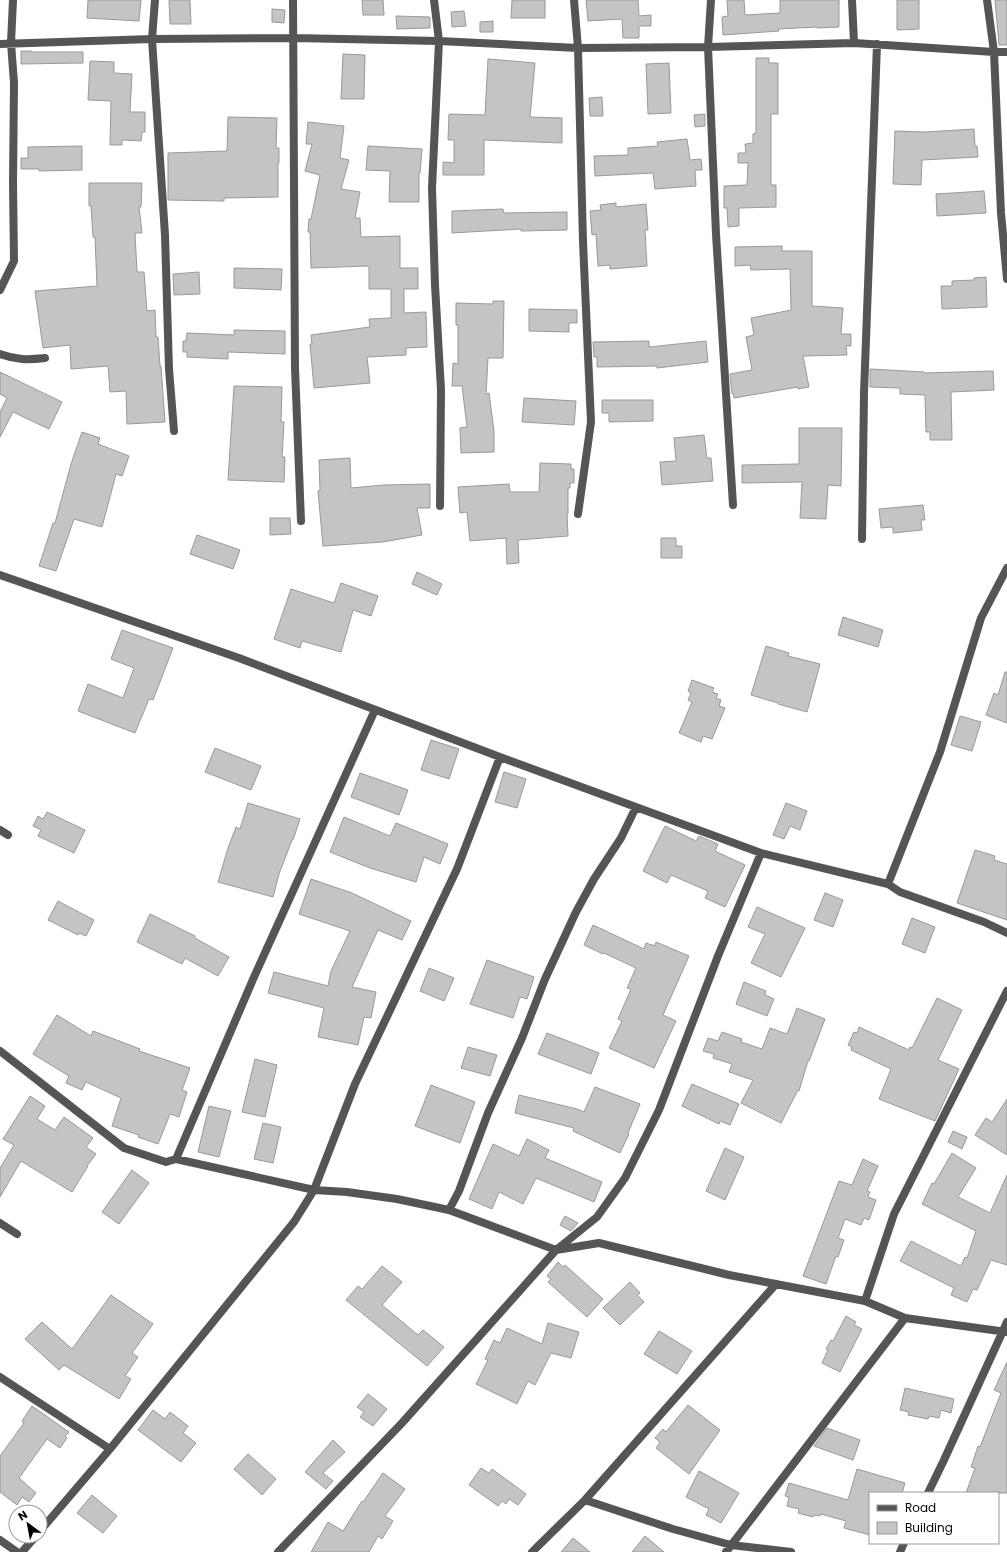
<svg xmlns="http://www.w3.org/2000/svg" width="1007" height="1552" font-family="Poppins,sans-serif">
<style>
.building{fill:#c4c4c4;stroke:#999}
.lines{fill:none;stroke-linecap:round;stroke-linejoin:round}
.minor{stroke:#555;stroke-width:8}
</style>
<rect width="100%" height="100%" fill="#fff"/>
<!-- building -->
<path class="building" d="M 88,0 L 141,0 L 139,21 L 87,18 Z
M 169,0 L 190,0 L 191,24 L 170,24 Z
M 362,0 L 383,0 L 384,15 L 363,15 Z
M 512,0 L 545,0 L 545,18 L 511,18 Z
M 586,0 L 638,0 L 639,16 L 651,15 L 651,26 L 639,26 L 639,38 L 623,38 L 622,19 L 588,21 Z
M 727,0 L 744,0 L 745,15 L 780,13 L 780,0 L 839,0 L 839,27 L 817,28 L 817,27 L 778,29 L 779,31 L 723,35 L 722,17 L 728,16 Z
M 897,0 L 919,0 L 919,29 L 897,30 Z
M 995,0 L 1007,0 L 1007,45 L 999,45 Z
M 272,9 L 285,10 L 284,23 L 272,22 Z
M 464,11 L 466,26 L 452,27 L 451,12 Z
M 396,16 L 430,17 L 430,28 L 397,29 Z
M 493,21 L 493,32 L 480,32 L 480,22 Z
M 21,51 L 31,51 L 32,52 L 83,52 L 83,63 L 21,64 Z
M 343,54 L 365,55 L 364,99 L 341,99 Z
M 756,58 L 769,58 L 769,63 L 778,63 L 778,114 L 771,114 L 771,185 L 776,185 L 776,207 L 739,208 L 739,226 L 728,227 L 727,208 L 724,208 L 724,186 L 747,185 L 748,163 L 738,163 L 738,153 L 746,153 L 745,144 L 753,143 L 753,134 L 756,133 Z
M 488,59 L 535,63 L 530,117 L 562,118 L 562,143 L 484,140 L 484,175 L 443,175 L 443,162 L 454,163 L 454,140 L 448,140 L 449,114 L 485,115 Z
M 90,61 L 114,62 L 114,73 L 132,74 L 130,112 L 145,112 L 145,132 L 142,132 L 141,141 L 122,140 L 122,145 L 110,145 L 111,101 L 88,100 Z
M 669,63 L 671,113 L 648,114 L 646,64 Z
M 602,97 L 603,116 L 590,116 L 589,98 Z
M 705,114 L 705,126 L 695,127 L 694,115 Z
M 228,117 L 277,118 L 276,148 L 279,148 L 279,163 L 278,163 L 278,197 L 224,198 L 224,201 L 168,200 L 168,153 L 227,151 Z
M 308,122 L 344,126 L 340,158 L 349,160 L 341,189 L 360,192 L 355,218 L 360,218 L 361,237 L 400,236 L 400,268 L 418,268 L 418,289 L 404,289 L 404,313 L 426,312 L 427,347 L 406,348 L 406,355 L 367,357 L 370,383 L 314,388 L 310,344 L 312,344 L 311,335 L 370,327 L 369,319 L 391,318 L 391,289 L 369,289 L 369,266 L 311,268 L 310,232 L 308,232 L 309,219 L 311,219 L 320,175 L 305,171 L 312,144 L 306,144 Z
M 974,129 L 975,146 L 977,146 L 978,157 L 922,160 L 921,185 L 893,184 L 895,131 L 925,132 Z
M 687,139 L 690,160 L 701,159 L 702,170 L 695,170 L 696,186 L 655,189 L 653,173 L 595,176 L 594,156 L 628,155 L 628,148 L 658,146 L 657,142 Z
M 82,146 L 82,170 L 39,171 L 39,169 L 21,169 L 21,158 L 28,158 L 28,147 Z
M 368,146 L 422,149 L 420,173 L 419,172 L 419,202 L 389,202 L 390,171 L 366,170 Z
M 89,183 L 142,183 L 141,207 L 139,207 L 142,233 L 135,233 L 137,272 L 144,272 L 147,311 L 155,310 L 156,337 L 158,337 L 160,366 L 161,366 L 165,422 L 127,424 L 126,391 L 110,392 L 108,366 L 71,369 L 70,345 L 43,348 L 35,291 L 97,286 L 95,237 L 93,237 L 91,206 L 89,206 Z
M 984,191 L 986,213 L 937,216 L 936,194 Z
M 616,203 L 616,207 L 646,204 L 648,230 L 645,230 L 647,266 L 610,269 L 610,265 L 598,266 L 596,234 L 592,235 L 590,211 L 601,210 L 600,205 Z
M 503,209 L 504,213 L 567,212 L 567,230 L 521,231 L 521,229 L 452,233 L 452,211 Z
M 782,246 L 782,251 L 812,251 L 812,306 L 843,308 L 841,334 L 851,334 L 851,346 L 846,346 L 847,355 L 803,356 L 809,387 L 798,389 L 798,387 L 734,398 L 733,393 L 732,394 L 730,374 L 752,370 L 746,337 L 754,335 L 751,318 L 791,310 L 790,269 L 751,270 L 750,265 L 735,266 L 735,247 Z
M 234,268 L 282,269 L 281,290 L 234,288 Z
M 199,272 L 200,294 L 174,295 L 173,274 Z
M 986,277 L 987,307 L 942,309 L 941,286 L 952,286 L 952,281 L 974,280 L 974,278 Z
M 493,301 L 504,301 L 503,358 L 488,358 L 486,394 L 489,393 L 494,431 L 494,452 L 461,453 L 460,428 L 467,427 L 462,386 L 452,386 L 453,363 L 458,364 L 458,325 L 456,325 L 456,303 L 493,304 Z
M 529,309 L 577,310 L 577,323 L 569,323 L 569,332 L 529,331 Z
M 234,330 L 285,331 L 285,354 L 228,352 L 228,359 L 187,357 L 187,352 L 183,352 L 183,341 L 186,341 L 187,333 L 234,335 Z
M 649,341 L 649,347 L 706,341 L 708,362 L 657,368 L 657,366 L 597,367 L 597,357 L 594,357 L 593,342 Z
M 870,369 L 924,372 L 924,373 L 993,371 L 994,390 L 951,392 L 952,440 L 930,440 L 930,432 L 926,432 L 925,395 L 900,394 L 900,388 L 870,387 Z
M 0,372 L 62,402 L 49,429 L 13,412 L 0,437 L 0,412 L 7,398 L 0,394 Z
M 234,386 L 282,387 L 281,422 L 284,422 L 282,457 L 285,457 L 284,482 L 228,480 Z
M 524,398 L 576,401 L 574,425 L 522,422 Z
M 602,400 L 653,400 L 653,421 L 609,422 L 609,413 L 602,413 Z
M 799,428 L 842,428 L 841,486 L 828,485 L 826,519 L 800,518 L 802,482 L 742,483 L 742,465 L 799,464 Z
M 82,432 L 100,438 L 98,444 L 129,456 L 122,476 L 116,474 L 102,527 L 74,519 L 56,571 L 39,566 L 53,523 L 55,523 L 71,464 Z
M 704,435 L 707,458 L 711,458 L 713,481 L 662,485 L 660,462 L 676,461 L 674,438 Z
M 350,458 L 351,488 L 384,485 L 430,484 L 430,508 L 417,508 L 422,535 L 383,542 L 323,546 L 318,491 L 320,490 L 319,460 Z
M 540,463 L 571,464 L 571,469 L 574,469 L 574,483 L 570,483 L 570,488 L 568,488 L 568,514 L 567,514 L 568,536 L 518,540 L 519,563 L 507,564 L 506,538 L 470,541 L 467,512 L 460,513 L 458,487 L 509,484 L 510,492 L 539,492 Z
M 923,505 L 925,520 L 921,520 L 922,530 L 893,533 L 893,527 L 881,528 L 879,509 Z
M 270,518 L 290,518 L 291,534 L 270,535 Z
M 197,535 L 240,550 L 233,569 L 190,554 Z
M 661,538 L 676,538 L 676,546 L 682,546 L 682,558 L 661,558 Z
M 417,572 L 442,584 L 437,595 L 412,584 Z
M 341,583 L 378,596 L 371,616 L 353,610 L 341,652 L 302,641 L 300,648 L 274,639 L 291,589 L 334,603 Z
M 843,617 L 883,630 L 878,647 L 838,635 Z
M 122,630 L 173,648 L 153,700 L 149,699 L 135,733 L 78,711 L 88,684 L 123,698 L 134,668 L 111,659 Z
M 766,646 L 789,653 L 788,656 L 820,664 L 807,712 L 778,704 L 778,703 L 751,695 Z
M 1005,672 L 1007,672 L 1007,723 L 986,715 L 994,693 L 998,695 Z
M 692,680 L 714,688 L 712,692 L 718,694 L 716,698 L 721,700 L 719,706 L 725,708 L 712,739 L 703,736 L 701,742 L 679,733 L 692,702 L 688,700 L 691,693 L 688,691 Z
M 960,716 L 981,722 L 972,751 L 951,745 Z
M 431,740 L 459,749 L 449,779 L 421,770 Z
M 215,748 L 261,766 L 251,790 L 205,772 Z
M 504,772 L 526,779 L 517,808 L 495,802 Z
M 360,773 L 408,790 L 399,815 L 351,797 Z
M 248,803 L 300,819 L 293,840 L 292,840 L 279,874 L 273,897 L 218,882 L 228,848 L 236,827 L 240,829 Z
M 786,803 L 807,811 L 800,830 L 790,826 L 784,839 L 773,835 Z
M 47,812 L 85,830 L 74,853 L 38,836 L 41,830 L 33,826 L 38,816 L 43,819 Z
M 344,817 L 390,836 L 396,823 L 448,844 L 440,864 L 424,857 L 416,882 L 370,868 L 330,852 Z
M 665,826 L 696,841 L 699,836 L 718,844 L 715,851 L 745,865 L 725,907 L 705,898 L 708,891 L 671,875 L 667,883 L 643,871 Z
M 975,850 L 995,856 L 994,860 L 1007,864 L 1007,920 L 957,903 Z
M 311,879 L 352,893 L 411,921 L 402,940 L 378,930 L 352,987 L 376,992 L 371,1018 L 364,1017 L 358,1045 L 318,1037 L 324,1008 L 268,993 L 274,972 L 328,986 L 331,971 L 350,931 L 299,914 Z
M 825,893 L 843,900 L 833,927 L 814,920 Z
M 58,901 L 94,920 L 86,936 L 79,933 L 78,935 L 48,920 Z
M 757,907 L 805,928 L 781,977 L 751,963 L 765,934 L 748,927 Z
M 150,914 L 195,936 L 195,938 L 229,957 L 218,976 L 185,958 L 182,964 L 137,942 Z
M 912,918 L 935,927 L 925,953 L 902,944 Z
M 593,925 L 644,949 L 646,943 L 655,946 L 656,942 L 689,956 L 663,1015 L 676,1021 L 654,1068 L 609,1048 L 622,1021 L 618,1019 L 631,989 L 627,988 L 636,968 L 604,953 L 603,954 L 584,945 Z
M 487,960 L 534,977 L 527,999 L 520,997 L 513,1018 L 470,1004 Z
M 429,968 L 454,978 L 444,1001 L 420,991 Z
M 744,982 L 766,991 L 765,995 L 774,999 L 767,1016 L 736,1004 Z
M 937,998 L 962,1010 L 938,1060 L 959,1069 L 935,1121 L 879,1099 L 891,1069 L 851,1050 L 852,1047 L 848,1045 L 854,1032 L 857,1033 L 859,1027 L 909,1050 L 910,1047 L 912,1048 Z
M 797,1008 L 825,1019 L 809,1061 L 808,1061 L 799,1091 L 798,1090 L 781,1123 L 741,1103 L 753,1080 L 729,1072 L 732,1064 L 713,1058 L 714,1054 L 703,1051 L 708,1038 L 718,1041 L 722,1032 L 742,1039 L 741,1042 L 762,1049 L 770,1028 L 787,1034 Z
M 57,1015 L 91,1036 L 93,1031 L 140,1049 L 139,1051 L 190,1068 L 182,1090 L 187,1092 L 179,1117 L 170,1114 L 158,1144 L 138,1137 L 139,1135 L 112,1126 L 121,1098 L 86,1082 L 82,1090 L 66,1083 L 69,1076 L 33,1054 Z
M 547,1033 L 599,1053 L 591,1074 L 538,1054 Z
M 468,1047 L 497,1055 L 490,1076 L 461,1068 Z
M 255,1059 L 277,1065 L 265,1117 L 242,1112 Z
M 692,1084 L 739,1104 L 730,1125 L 720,1121 L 719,1124 L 682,1106 Z
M 431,1085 L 475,1102 L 460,1143 L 415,1126 Z
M 595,1087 L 640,1104 L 628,1133 L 629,1134 L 620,1153 L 573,1131 L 574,1128 L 515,1113 L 519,1095 L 577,1109 L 584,1112 Z
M 30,1096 L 45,1106 L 37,1119 L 55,1130 L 64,1117 L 93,1138 L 86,1147 L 96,1154 L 87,1166 L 88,1166 L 72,1192 L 21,1161 L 0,1197 L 0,1168 L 14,1145 L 3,1139 Z
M 1007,1099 L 1007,1155 L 975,1135 L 986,1118 L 992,1122 Z
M 209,1106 L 231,1111 L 219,1157 L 198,1152 Z
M 263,1123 L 281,1127 L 273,1163 L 254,1159 Z
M 953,1131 L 967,1137 L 962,1149 L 948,1142 Z
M 527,1139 L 549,1150 L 545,1158 L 602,1182 L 594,1202 L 536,1178 L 523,1204 L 499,1192 L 492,1209 L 469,1199 L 493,1144 L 519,1156 Z
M 725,1148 L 744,1157 L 725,1200 L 706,1191 Z
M 952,1153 L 976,1168 L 958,1197 L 990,1213 L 1007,1175 L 1007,1265 L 991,1260 L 977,1290 L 973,1289 L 967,1302 L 951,1295 L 954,1288 L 900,1261 L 911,1241 L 961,1266 L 965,1257 L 967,1258 L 976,1231 L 922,1204 L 932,1183 L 934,1184 Z
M 863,1159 L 878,1166 L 867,1191 L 870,1192 L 868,1197 L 876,1200 L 869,1220 L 864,1218 L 861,1225 L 845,1219 L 838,1238 L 844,1240 L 838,1257 L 836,1256 L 826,1284 L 803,1276 L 839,1181 L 852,1185 Z
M 132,1170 L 149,1183 L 119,1224 L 102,1212 Z
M 565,1216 L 578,1223 L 571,1231 L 560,1225 Z
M 558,1262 L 563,1267 L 565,1265 L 603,1299 L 587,1317 L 548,1282 L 551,1279 L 547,1276 Z
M 382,1266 L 402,1282 L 382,1305 L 418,1335 L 423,1330 L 444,1347 L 427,1366 L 346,1300 L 358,1286 L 362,1289 Z
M 630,1282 L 640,1293 L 637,1295 L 644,1302 L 620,1325 L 603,1308 Z
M 111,1295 L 153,1324 L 132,1353 L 138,1357 L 125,1376 L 131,1379 L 119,1399 L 64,1365 L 59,1370 L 25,1339 L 42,1322 L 72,1349 Z
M 846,1316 L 856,1322 L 854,1325 L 862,1329 L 840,1372 L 822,1363 L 828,1350 L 826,1349 L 831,1340 L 833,1341 Z
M 548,1323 L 579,1332 L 571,1358 L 551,1353 L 535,1385 L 528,1381 L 517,1404 L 476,1384 L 488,1360 L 485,1359 L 494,1340 L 500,1343 L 507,1328 L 542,1344 Z
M 659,1331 L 692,1351 L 677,1374 L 644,1354 Z
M 1007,1362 L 1007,1493 L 966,1493 L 975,1468 L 971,1467 L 978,1446 L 980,1447 L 1001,1393 L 994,1390 Z
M 905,1388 L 954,1399 L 951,1413 L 941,1410 L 939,1418 L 929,1416 L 928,1419 L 908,1415 L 909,1412 L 900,1410 Z
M 368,1394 L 387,1409 L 373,1426 L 360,1417 L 364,1412 L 357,1407 Z
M 688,1405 L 720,1430 L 689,1474 L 656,1448 L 660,1442 L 655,1438 L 663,1429 L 666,1432 Z
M 32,1406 L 69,1432 L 65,1436 L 67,1438 L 60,1448 L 47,1439 L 19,1478 L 36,1493 L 29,1502 L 22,1497 L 17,1505 L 0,1492 L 0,1456 L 24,1423 L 22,1421 Z
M 153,1410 L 165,1419 L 170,1412 L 188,1426 L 183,1433 L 196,1443 L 181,1462 L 138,1430 Z
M 827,1428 L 860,1440 L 853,1460 L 814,1446 Z
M 333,1440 L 345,1452 L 323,1473 L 333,1481 L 326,1489 L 305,1472 Z
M 248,1454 L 276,1479 L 262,1495 L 234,1469 Z
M 481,1468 L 489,1473 L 492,1469 L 526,1494 L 518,1505 L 509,1499 L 506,1504 L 502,1501 L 498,1506 L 469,1485 Z
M 857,1469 L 905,1483 L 902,1493 L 870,1493 L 870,1535 L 844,1528 L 846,1521 L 821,1514 L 820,1516 L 814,1515 L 813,1517 L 798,1513 L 799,1509 L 787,1506 L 789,1497 L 785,1496 L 789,1483 L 848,1500 Z
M 699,1471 L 739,1493 L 721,1523 L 706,1515 L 709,1509 L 686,1497 Z
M 383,1473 L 405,1489 L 385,1516 L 393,1521 L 382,1539 L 378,1536 L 369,1552 L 311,1552 L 328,1522 L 343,1531 L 362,1501 L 363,1502 Z
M 92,1495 L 117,1516 L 103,1533 L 77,1513 Z
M 645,1536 L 664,1552 L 632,1552 Z
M 573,1538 L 590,1552 L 561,1552 Z"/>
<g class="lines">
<!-- minor -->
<path class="minor" d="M 155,0 L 152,39 L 165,235 L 169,369 L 174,431
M 293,0 L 295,368 L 301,521
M 434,0 L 439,41 L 432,188 L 435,285 L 441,390 L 440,506
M 574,0 L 578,48 L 583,242 L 591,422 L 578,514
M 711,0 L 708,47 L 716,234 L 733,505
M 852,0 L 854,43
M 987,0 L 994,52 L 1001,213 L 1007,279
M 0,44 L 152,39 L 294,38 L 439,41 L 578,48 L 708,47 L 854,43 L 994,52 L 1007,52
M 0,290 L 14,261 L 13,183 L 14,83 L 11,43 L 13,0
M 0,354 C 16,360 28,360 45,358
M 862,539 L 864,393 L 877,44
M 0,575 L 239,658 L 500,757 L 761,853 L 888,884 L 900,892 L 984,922 L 1007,933
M 0,830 L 8,835
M 888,884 L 940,752 L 981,618 L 1007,568
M 0,1051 L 124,1148 L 166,1162 L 176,1159 L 314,1190 L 347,1192 L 397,1199 L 449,1210 L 556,1250 L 599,1243 L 729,1275 L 865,1301 L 905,1318 L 1007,1332
M 176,1159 L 254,977 L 375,710
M 449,1210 L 459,1191 L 488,1113 L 522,1038 L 545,979 L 576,912 L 594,879 L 621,838 L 636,807
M 0,1223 L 17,1234
M 865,1301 L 894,1214 L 1007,991
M 0,1377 L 110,1449
M 928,1493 L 944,1460 L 1007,1322
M 585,1500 L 673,1529 L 731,1545 L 791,1552
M 40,1531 L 110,1449 L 294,1222 L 314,1190 L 355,1084 L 457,869 L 500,757
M 0,1540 L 17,1552
M 22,1552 L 36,1536
M 278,1552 L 402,1423 L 556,1250 L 597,1217 L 625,1178 L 659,1110 L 718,956 L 761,853
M 532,1552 L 585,1500 L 776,1284
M 726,1552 L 905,1318
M 900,1552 L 904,1543"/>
</g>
<!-- legend -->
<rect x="869" y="1492" width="130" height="52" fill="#ffffff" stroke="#999999"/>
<rect x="877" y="1505" width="20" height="6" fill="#555555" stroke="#999999"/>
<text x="905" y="1512" font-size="12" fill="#000000">Road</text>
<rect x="877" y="1522" width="20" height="12" fill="#c4c4c4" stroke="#999999"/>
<text x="905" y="1532" font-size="12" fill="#000000">Building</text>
<!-- north arrow -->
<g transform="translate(28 1524) rotate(328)"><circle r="19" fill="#ffffff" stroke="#999999"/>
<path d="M0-3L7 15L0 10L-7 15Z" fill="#000000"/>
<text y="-6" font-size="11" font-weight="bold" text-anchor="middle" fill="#000000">N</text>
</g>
</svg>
